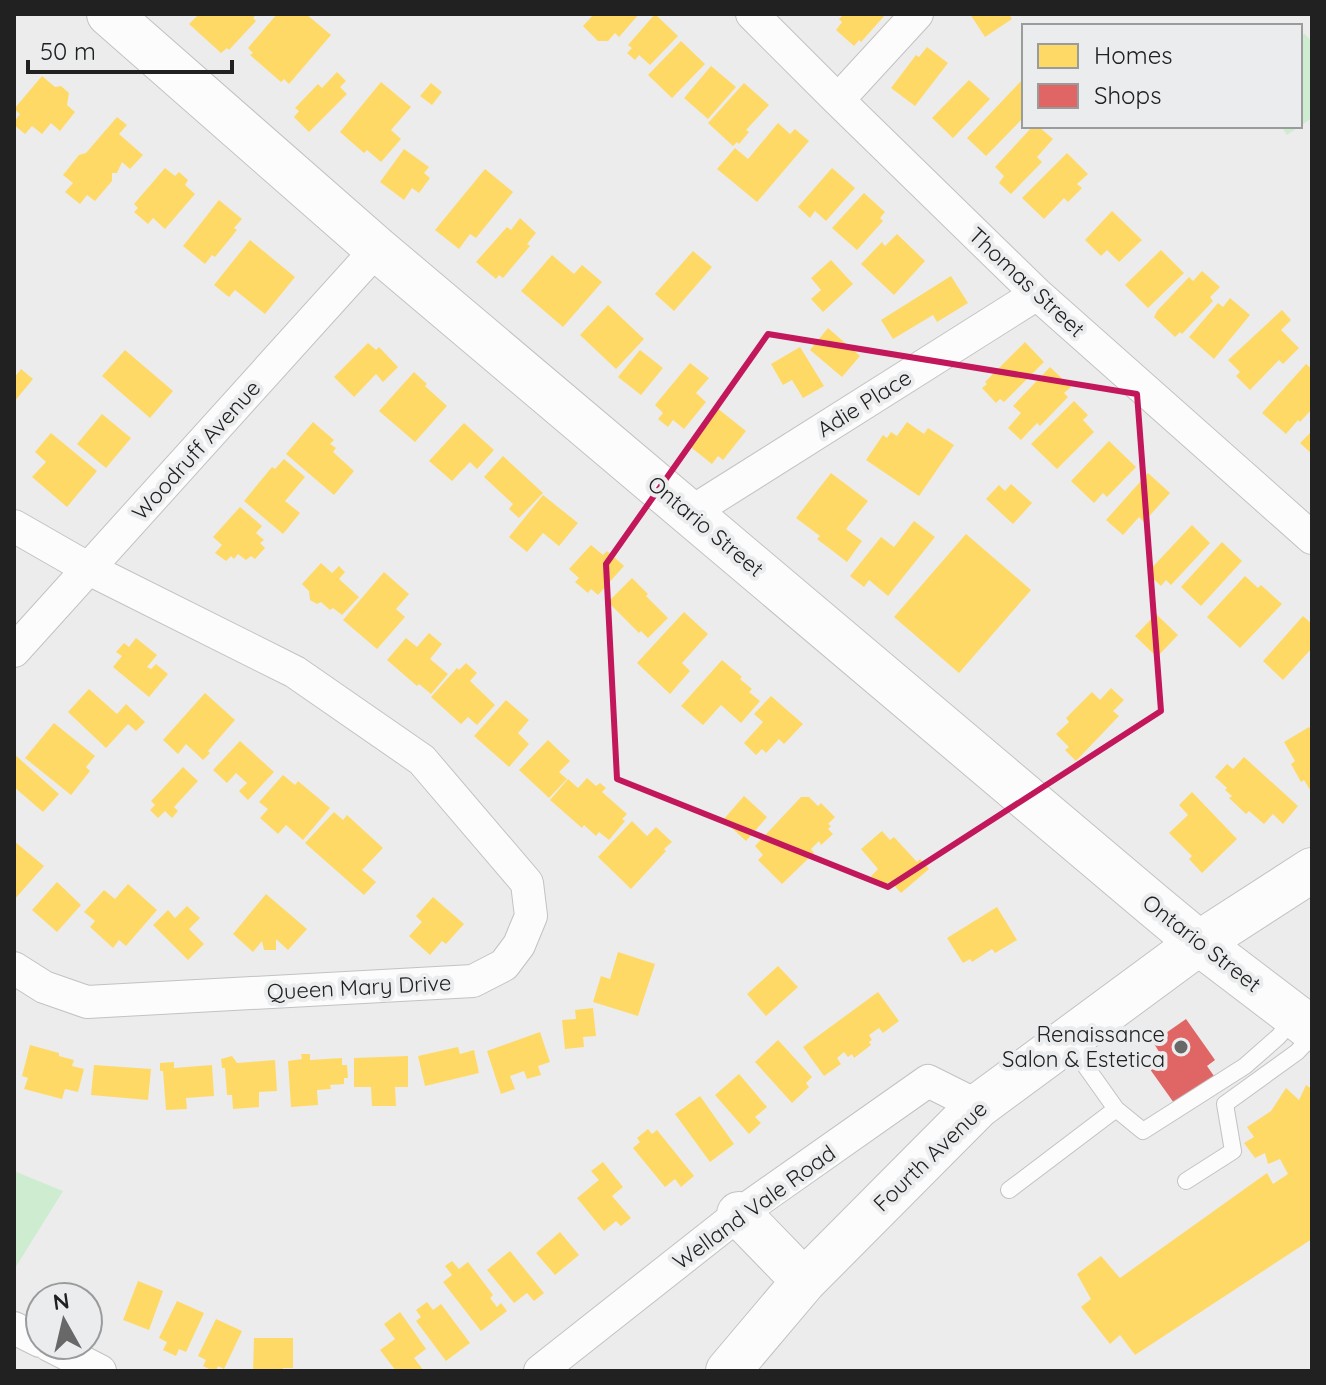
<svg xmlns="http://www.w3.org/2000/svg" width="1326" height="1385" font-family="Quicksand,sans-serif">
<style>
.green{fill:#ceedd0}
.homes{fill:#ffd966}
.shops{fill:#e06666}
.lines{fill:none;stroke-linecap:round;stroke-linejoin:round}
.lane-casing{stroke:#c2c2c3;stroke-width:18}
.street-casing{stroke:#c2c2c3;stroke-width:34}
.secondary-casing{stroke:#c2c2c3;stroke-width:46}
.lane{stroke:#fcfcfc;stroke-width:16}
.street{stroke:#fcfcfc;stroke-width:32}
.secondary{stroke:#fcfcfc;stroke-width:44}
.marked{fill:none;stroke:#c2185b;stroke-width:6;stroke-linejoin:round}
.poi-dot{fill:#686869;stroke:#ebeced;stroke-width:3}
.labels{text-anchor:middle;dominant-baseline:central;stroke-width:8;stroke-linejoin:round;paint-order:stroke}
.street-label{font-size:22px;fill:#212122;stroke:#ebeced}
.poi-label{font-size:22px;fill:#212122;stroke:#ebeced;text-anchor:end}
</style>
<rect width="100%" height="100%" fill="#ececec"/>
<!-- green -->
<path class="green" d="M 1305,34 L 1312,42 L 1312,118 L 1287,135 L 1281,126 L 1300,126 L 1300,36 Z
M 14,1171 L 63,1191 L 14,1270 Z"/>
<!-- homes -->
<path class="homes" d="M 199,14 L 257,14 L 253,18 L 256,21 L 229,50 L 227,48 L 221,53 L 189,24 Z
M 277,14 L 306,14 L 331,35 L 289,84 L 284,79 L 281,82 L 250,55 L 253,53 L 248,48 Z
M 594,14 L 639,14 L 619,37 L 615,33 L 608,41 L 598,41 L 583,26 Z
M 655,14 L 678,36 L 650,65 L 639,55 L 635,60 L 627,53 L 632,48 L 628,45 Z
M 844,14 L 886,14 L 861,42 L 859,40 L 854,46 L 836,30 L 842,22 L 839,19 Z
M 970,14 L 1009,14 L 1012,19 L 985,37 Z
M 681,41 L 705,64 L 672,98 L 648,75 Z
M 927,47 L 948,63 L 915,106 L 891,88 L 916,55 L 919,57 Z
M 711,66 L 736,87 L 708,119 L 684,98 Z
M 337,72 L 346,81 L 340,87 L 347,94 L 309,132 L 294,117 L 299,111 L 295,108 L 318,84 L 322,88 Z
M 42,76 L 55,87 L 61,86 L 69,93 L 67,105 L 75,112 L 60,131 L 51,123 L 42,134 L 32,126 L 25,134 L 14,125 L 14,122 L 20,114 L 14,109 Z
M 969,80 L 990,99 L 953,138 L 932,118 Z
M 1021,81 L 1024,84 L 1024,117 L 986,156 L 967,138 Z
M 381,82 L 411,107 L 391,130 L 401,139 L 381,162 L 367,150 L 364,153 L 340,132 Z
M 431,83 L 442,92 L 432,105 L 420,96 Z
M 744,83 L 769,105 L 746,130 L 749,132 L 739,144 L 737,142 L 733,146 L 708,123 Z
M 117,117 L 127,125 L 119,134 L 143,155 L 130,169 L 122,162 L 117,173 L 112,173 L 112,181 L 95,201 L 87,195 L 80,204 L 65,192 L 73,183 L 63,175 L 79,155 L 86,153 Z
M 778,123 L 790,134 L 795,129 L 809,141 L 757,202 L 717,169 L 735,148 L 748,159 Z
M 1033,126 L 1038,126 L 1053,139 L 1037,157 L 1042,162 L 1011,194 L 999,183 L 1004,176 L 995,167 Z
M 404,149 L 429,167 L 424,173 L 430,178 L 419,193 L 412,188 L 404,200 L 380,182 Z
M 1067,153 L 1088,174 L 1077,184 L 1082,188 L 1068,202 L 1064,198 L 1044,219 L 1022,198 Z
M 165,168 L 175,176 L 179,172 L 188,180 L 185,185 L 195,194 L 165,229 L 153,218 L 148,224 L 134,212 L 138,208 L 134,204 Z
M 832,168 L 855,188 L 826,221 L 815,211 L 810,218 L 798,207 Z
M 485,169 L 513,192 L 476,238 L 470,234 L 459,249 L 435,230 Z
M 864,193 L 885,212 L 880,218 L 883,221 L 857,250 L 832,228 Z
M 219,200 L 242,219 L 234,228 L 237,230 L 215,257 L 212,255 L 205,264 L 183,246 Z
M 1112,211 L 1142,240 L 1119,262 L 1107,250 L 1101,256 L 1085,240 Z
M 520,218 L 536,233 L 527,244 L 530,246 L 503,278 L 499,275 L 496,279 L 476,262 L 507,227 L 511,230 Z
M 897,234 L 925,261 L 894,295 L 861,264 L 882,242 L 885,246 Z
M 250,240 L 295,277 L 265,314 L 235,290 L 229,297 L 214,285 Z
M 1161,250 L 1184,273 L 1148,308 L 1125,285 Z
M 693,251 L 712,267 L 674,311 L 655,294 Z
M 552,255 L 574,274 L 582,265 L 602,282 L 563,327 L 521,291 Z
M 831,260 L 853,284 L 823,312 L 811,299 L 821,290 L 811,278 Z
M 1202,271 L 1220,287 L 1210,297 L 1213,301 L 1182,334 L 1180,332 L 1175,337 L 1154,317 L 1157,311 L 1189,277 L 1193,281 Z
M 951,276 L 968,303 L 937,322 L 933,315 L 893,339 L 881,320 Z
M 1230,298 L 1250,315 L 1214,359 L 1189,337 L 1218,303 L 1223,307 Z
M 608,305 L 644,339 L 616,369 L 580,335 Z
M 1282,310 L 1291,320 L 1281,330 L 1299,348 L 1283,364 L 1279,360 L 1250,390 L 1236,376 L 1240,372 L 1228,360 Z
M 828,328 L 860,356 L 842,377 L 810,350 Z
M 1025,342 L 1044,362 L 1004,402 L 1000,399 L 996,403 L 982,388 L 987,384 L 985,382 Z
M 368,343 L 376,350 L 379,347 L 398,367 L 383,382 L 376,374 L 354,397 L 334,377 Z
M 800,347 L 824,386 L 803,398 L 792,380 L 783,385 L 771,364 Z
M 125,350 L 173,391 L 150,418 L 102,376 Z
M 640,350 L 663,368 L 641,395 L 618,377 Z
M 690,363 L 709,378 L 696,393 L 706,402 L 684,429 L 673,420 L 668,427 L 658,419 L 663,413 L 655,405 Z
M 1306,364 L 1312,369 L 1312,409 L 1300,422 L 1298,420 L 1286,434 L 1262,413 Z
M 1050,367 L 1071,387 L 1064,393 L 1068,397 L 1040,426 L 1037,423 L 1021,440 L 1008,428 L 1021,413 L 1013,406 Z
M 21,369 L 33,379 L 14,402 L 14,378 Z
M 414,372 L 427,384 L 425,386 L 447,406 L 415,442 L 379,411 Z
M 1074,401 L 1088,415 L 1083,420 L 1094,432 L 1057,469 L 1031,444 Z
M 717,408 L 746,431 L 723,460 L 718,456 L 712,464 L 688,445 Z
M 102,414 L 131,438 L 106,468 L 77,444 Z
M 313,422 L 334,440 L 330,444 L 336,448 L 333,452 L 354,471 L 334,495 L 286,454 Z
M 907,422 L 924,434 L 928,428 L 954,445 L 919,496 L 866,460 L 883,435 L 887,438 L 891,432 L 897,436 Z
M 464,423 L 494,450 L 477,469 L 470,462 L 452,481 L 429,461 Z
M 1312,431 L 1312,454 L 1300,443 Z
M 51,433 L 97,471 L 67,507 L 32,477 L 46,462 L 35,452 Z
M 1109,441 L 1136,467 L 1107,497 L 1103,493 L 1094,503 L 1071,481 Z
M 503,456 L 543,493 L 519,518 L 509,509 L 513,504 L 484,477 Z
M 284,459 L 305,477 L 285,501 L 300,513 L 283,534 L 244,501 L 272,467 L 275,469 Z
M 831,473 L 868,501 L 846,529 L 862,541 L 847,562 L 817,539 L 820,536 L 796,518 Z
M 1148,473 L 1170,493 L 1144,522 L 1139,517 L 1123,535 L 1106,520 Z
M 1011,484 L 1032,503 L 1013,524 L 986,499 L 999,485 L 1005,491 Z
M 543,495 L 578,523 L 559,546 L 543,533 L 527,552 L 509,537 Z
M 240,507 L 262,526 L 256,533 L 264,540 L 260,543 L 265,548 L 255,559 L 251,556 L 246,560 L 238,554 L 234,559 L 231,556 L 226,561 L 215,553 L 222,545 L 213,537 Z
M 914,521 L 935,537 L 888,596 L 869,580 L 864,587 L 850,576 L 881,537 L 894,547 Z
M 1192,525 L 1210,543 L 1171,585 L 1166,580 L 1161,586 L 1147,573 Z
M 966,534 L 1031,590 L 959,673 L 894,617 Z
M 1222,542 L 1242,561 L 1201,606 L 1181,587 Z
M 591,545 L 603,555 L 607,551 L 624,566 L 598,595 L 591,589 L 588,593 L 575,582 L 579,578 L 569,569 Z
M 321,563 L 332,573 L 339,566 L 345,572 L 339,579 L 359,597 L 342,615 L 333,608 L 330,610 L 321,602 L 317,604 L 310,600 L 309,591 L 302,584 Z
M 384,572 L 409,594 L 396,609 L 405,617 L 377,649 L 343,620 Z
M 1245,576 L 1258,588 L 1261,585 L 1282,604 L 1240,648 L 1207,617 Z
M 632,578 L 648,594 L 646,596 L 668,618 L 648,638 L 641,631 L 639,633 L 608,602 Z
M 684,612 L 708,634 L 682,663 L 690,671 L 670,694 L 637,663 Z
M 1156,614 L 1178,635 L 1157,657 L 1135,636 Z
M 1303,616 L 1312,624 L 1312,648 L 1283,680 L 1263,661 Z
M 429,633 L 442,644 L 430,659 L 448,674 L 431,694 L 419,684 L 417,686 L 387,660 L 406,638 L 417,647 Z
M 136,638 L 157,655 L 147,667 L 151,669 L 156,664 L 168,674 L 149,697 L 113,667 L 122,656 L 116,652 L 124,643 L 129,647 Z
M 722,660 L 742,677 L 740,679 L 752,689 L 749,692 L 760,701 L 741,723 L 721,705 L 703,725 L 681,706 Z
M 466,663 L 477,673 L 470,681 L 495,705 L 477,725 L 468,717 L 461,724 L 431,697 L 457,668 L 459,670 Z
M 1111,688 L 1124,700 L 1113,711 L 1119,716 L 1076,761 L 1065,750 L 1069,747 L 1056,734 L 1069,722 L 1066,718 L 1092,692 L 1100,700 Z
M 89,689 L 117,714 L 126,704 L 145,722 L 136,731 L 128,724 L 106,748 L 68,712 Z
M 205,693 L 235,720 L 208,751 L 210,753 L 203,760 L 186,744 L 178,754 L 163,740 Z
M 771,696 L 803,724 L 784,744 L 779,739 L 766,753 L 762,749 L 756,755 L 744,743 L 763,722 L 754,714 Z
M 506,700 L 529,720 L 518,733 L 529,744 L 509,767 L 474,736 Z
M 54,723 L 95,756 L 86,767 L 90,771 L 71,795 L 25,758 Z
M 1309,727 L 1312,732 L 1312,793 L 1304,780 L 1301,782 L 1291,764 L 1295,761 L 1284,742 Z
M 548,740 L 570,761 L 559,772 L 567,779 L 549,798 L 519,770 Z
M 240,741 L 274,772 L 248,800 L 239,791 L 247,783 L 236,773 L 227,783 L 213,770 Z
M 14,754 L 59,794 L 43,812 L 14,787 Z
M 1244,757 L 1298,806 L 1283,824 L 1273,814 L 1264,824 L 1249,811 L 1246,814 L 1229,798 L 1232,796 L 1225,790 L 1227,788 L 1215,777 L 1227,764 L 1233,769 Z
M 183,767 L 198,781 L 174,807 L 178,811 L 172,818 L 165,811 L 158,818 L 150,810 L 155,805 L 151,801 Z
M 283,775 L 295,785 L 298,781 L 330,808 L 303,840 L 286,825 L 278,834 L 260,818 L 268,809 L 259,802 Z
M 587,778 L 596,786 L 600,783 L 606,788 L 602,792 L 627,814 L 622,819 L 625,821 L 609,840 L 599,832 L 596,836 L 584,825 L 582,828 L 550,800 L 568,779 L 578,788 Z
M 1192,792 L 1237,839 L 1202,873 L 1189,859 L 1192,856 L 1169,833 L 1188,815 L 1179,805 Z
M 744,796 L 767,817 L 746,841 L 723,820 Z
M 801,797 L 809,797 L 818,806 L 821,803 L 835,817 L 828,824 L 831,826 L 828,829 L 833,834 L 821,845 L 819,841 L 811,849 L 814,853 L 782,884 L 758,860 L 763,855 L 755,846 Z
M 334,812 L 343,820 L 347,815 L 383,848 L 362,870 L 376,882 L 364,895 L 305,843 Z
M 632,821 L 647,836 L 656,827 L 672,842 L 664,849 L 666,851 L 631,889 L 598,857 Z
M 882,831 L 890,840 L 894,837 L 917,862 L 920,859 L 929,869 L 901,893 L 890,881 L 882,888 L 871,876 L 878,869 L 861,849 Z
M 14,841 L 44,866 L 14,900 Z
M 57,882 L 81,905 L 57,932 L 32,910 Z
M 128,884 L 157,910 L 126,946 L 119,940 L 113,948 L 90,927 L 95,921 L 84,912 L 104,890 L 115,899 Z
M 266,894 L 307,929 L 288,950 L 276,939 L 276,950 L 264,950 L 262,941 L 253,952 L 233,934 Z
M 433,897 L 464,924 L 446,944 L 442,941 L 430,955 L 409,936 L 422,922 L 416,916 Z
M 187,906 L 200,918 L 189,929 L 204,944 L 188,960 L 153,925 L 168,910 L 175,918 Z
M 997,907 L 1017,940 L 995,953 L 992,949 L 972,962 L 970,959 L 963,963 L 947,938 Z
M 618,952 L 655,964 L 638,1016 L 593,1002 L 601,976 L 610,979 Z
M 778,966 L 798,987 L 766,1016 L 747,994 Z
M 878,992 L 899,1021 L 883,1033 L 879,1028 L 869,1035 L 872,1040 L 869,1042 L 871,1045 L 854,1058 L 852,1054 L 848,1057 L 844,1052 L 837,1058 L 841,1064 L 824,1076 L 803,1047 Z
M 593,1008 L 596,1036 L 583,1037 L 584,1047 L 565,1049 L 562,1020 L 576,1019 L 575,1010 Z
M 540,1032 L 550,1062 L 538,1066 L 541,1075 L 527,1079 L 524,1071 L 510,1076 L 515,1089 L 501,1094 L 487,1051 Z
M 778,1040 L 812,1077 L 806,1083 L 809,1087 L 792,1103 L 755,1062 Z
M 30,1045 L 59,1053 L 59,1056 L 74,1060 L 72,1066 L 84,1069 L 78,1092 L 65,1089 L 62,1099 L 24,1089 L 28,1078 L 22,1076 Z
M 458,1047 L 460,1054 L 474,1050 L 479,1073 L 425,1086 L 418,1056 Z
M 301,1054 L 310,1054 L 310,1060 L 342,1058 L 342,1065 L 347,1065 L 348,1078 L 344,1078 L 344,1084 L 330,1085 L 331,1089 L 317,1090 L 318,1105 L 291,1107 L 288,1061 L 302,1059 Z
M 232,1056 L 237,1063 L 275,1060 L 277,1091 L 259,1092 L 259,1107 L 233,1109 L 232,1095 L 227,1095 L 225,1068 L 222,1068 L 221,1059 Z
M 408,1056 L 408,1087 L 395,1087 L 396,1106 L 372,1106 L 371,1087 L 354,1087 L 354,1058 Z
M 174,1062 L 174,1068 L 212,1065 L 214,1096 L 186,1098 L 187,1109 L 166,1110 L 163,1071 L 160,1071 L 160,1063 Z
M 94,1065 L 151,1069 L 148,1100 L 91,1095 Z
M 739,1074 L 767,1107 L 755,1117 L 761,1123 L 749,1134 L 715,1095 Z
M 1306,1085 L 1312,1089 L 1312,1239 L 1135,1355 L 1120,1335 L 1110,1344 L 1081,1307 L 1091,1299 L 1077,1274 L 1101,1256 L 1120,1278 L 1267,1173 L 1273,1184 L 1288,1174 L 1280,1159 L 1268,1164 L 1265,1153 L 1255,1158 L 1244,1143 L 1254,1137 L 1247,1127 L 1271,1111 L 1286,1088 L 1299,1100 Z
M 700,1096 L 734,1144 L 710,1162 L 675,1114 Z
M 648,1129 L 652,1134 L 657,1130 L 694,1176 L 681,1187 L 675,1179 L 665,1187 L 633,1148 L 640,1142 L 637,1138 Z
M 603,1162 L 623,1187 L 612,1196 L 631,1218 L 621,1226 L 616,1221 L 604,1231 L 577,1198 L 599,1180 L 591,1171 Z
M 560,1232 L 579,1255 L 555,1275 L 536,1253 Z
M 510,1251 L 544,1293 L 534,1301 L 527,1293 L 514,1303 L 487,1270 Z
M 452,1261 L 459,1269 L 468,1262 L 493,1295 L 490,1298 L 497,1307 L 501,1303 L 507,1311 L 481,1331 L 443,1282 L 452,1275 L 445,1266 Z
M 138,1281 L 163,1291 L 149,1330 L 123,1320 Z
M 177,1301 L 204,1313 L 186,1352 L 179,1349 L 176,1356 L 163,1350 L 167,1342 L 159,1338 Z
M 427,1302 L 433,1310 L 441,1304 L 470,1343 L 446,1361 L 416,1321 L 421,1317 L 416,1310 Z
M 400,1312 L 426,1349 L 414,1358 L 424,1371 L 396,1371 L 380,1350 L 395,1339 L 384,1324 Z
M 216,1319 L 242,1331 L 224,1369 L 218,1366 L 216,1371 L 213,1371 L 203,1366 L 206,1360 L 198,1356 Z
M 254,1338 L 293,1338 L 293,1368 L 283,1368 L 283,1371 L 253,1371 Z"/>
<!-- shops -->
<path class="shops" d="M 1186,1019 L 1215,1060 L 1207,1066 L 1214,1076 L 1174,1103 L 1147,1065 L 1161,1055 L 1153,1042 Z"/>
<g class="lines">
<!-- lane casing -->
<g class="lane-casing">
<path id="lane" d="M 1116,1109 L 1143,1131 L 1245,1066 L 1278,1037 L 1295,1018
M 1186,1181 L 1233,1151 L 1225,1104 L 1297,1052 L 1312,1036
M 1009,1190 L 1116,1109 L 1067,1040"/>
</g>
<!-- street casing -->
<g class="street-casing">
<path id="street" d="M 752,14 L 838,100 L 1037,294 L 1312,538
M 838,100 L 917,14
M 690,513 L 1037,294
M 14,526 L 89,569 L 295,672 L 422,760 L 527,883 L 531,916 L 519,945 L 504,965 L 473,981 L 87,1002 L 44,987 L 14,968
M 14,651 L 377,249
M 14,1328 L 40,1341
M 49,1345 L 100,1371
M 540,1371 L 739,1214 L 928,1081 L 978,1106"/>
</g>
<!-- secondary casing -->
<g class="secondary-casing">
<path id="secondary" d="M 109,14 L 377,249 L 1151,903 L 1199,943 L 1312,1029
M 739,1214 L 804,1281
M 728,1371 L 804,1281 L 978,1106 L 1199,943 L 1312,870"/>
</g>
<!-- lane -->
<use href="#lane" class="lane"/>
<!-- street -->
<use href="#street" class="street"/>
<!-- secondary -->
<use href="#secondary" class="secondary"/>
</g>
<!-- marked area -->
<path class="marked" d="M 768,334 L 1137,394 L 1161,711 L 888,887 L 617,779 L 606,564 Z"/>
<!-- markers -->
<circle class="poi-dot" cx="1181" cy="1047" r="8"/>
<g class="labels">
<!-- street labels -->
<g class="street-label">
<text transform="translate(1027 282) rotate(43)">Thomas Street</text>
<text transform="translate(864 403) rotate(-32)">Adie Place</text>
<text transform="translate(196 450) rotate(-48)">Woodruff Avenue</text>
<text transform="translate(706 526) rotate(40)">Ontario Street</text>
<text transform="translate(1202 943) rotate(38)">Ontario Street</text>
<text transform="translate(359 987) rotate(-3)">Queen Mary Drive</text>
<text transform="translate(930 1156) rotate(-44)">Fourth Avenue</text>
<text transform="translate(754 1207) rotate(-36)">Welland Vale Road</text>
</g>
<!-- poi labels -->
<g class="poi-label">
<text x="1165" y="1034">Renaissance<tspan x="1165" dy="25">Salon &amp; Estetica</tspan></text>
</g>
</g>
<!-- border -->
<rect width="1326" height="1385" fill="none" stroke="#212122" stroke-width="32"/>
<!-- legend -->
<rect x="1022" y="24" width="280" height="104" fill="#ebeced" stroke="#9a9b9c" stroke-width="2"/>
<rect x="1038" y="44" width="40" height="24" fill="#ffd966" stroke="#9a9b9c" stroke-width="2"/>
<text x="1094" y="64" font-size="24" fill="#212122">Homes</text>
<rect x="1038" y="84" width="40" height="24" fill="#e06666" stroke="#9a9b9c" stroke-width="2"/>
<text x="1094" y="104" font-size="24" fill="#212122">Shops</text>
<!-- north arrow -->
<g transform="translate(64 1321) rotate(352)"><circle r="38" fill="#ebeced" stroke="#9a9b9c" stroke-width="2"/>
<path d="M0-6L14 30L0 20L-14 30Z" fill="#686869"/>
<text y="-12" font-size="22" font-weight="bold" text-anchor="middle" fill="#212122">N</text>
</g>
<!-- scale -->
<path d="M28 60v12h204v-12" fill="none" stroke="#212122" stroke-width="4"/>
<text x="40" y="60" font-size="24" fill="#212122" stroke="#ebeced" stroke-width="6" paint-order="stroke">50 m</text>
</svg>
